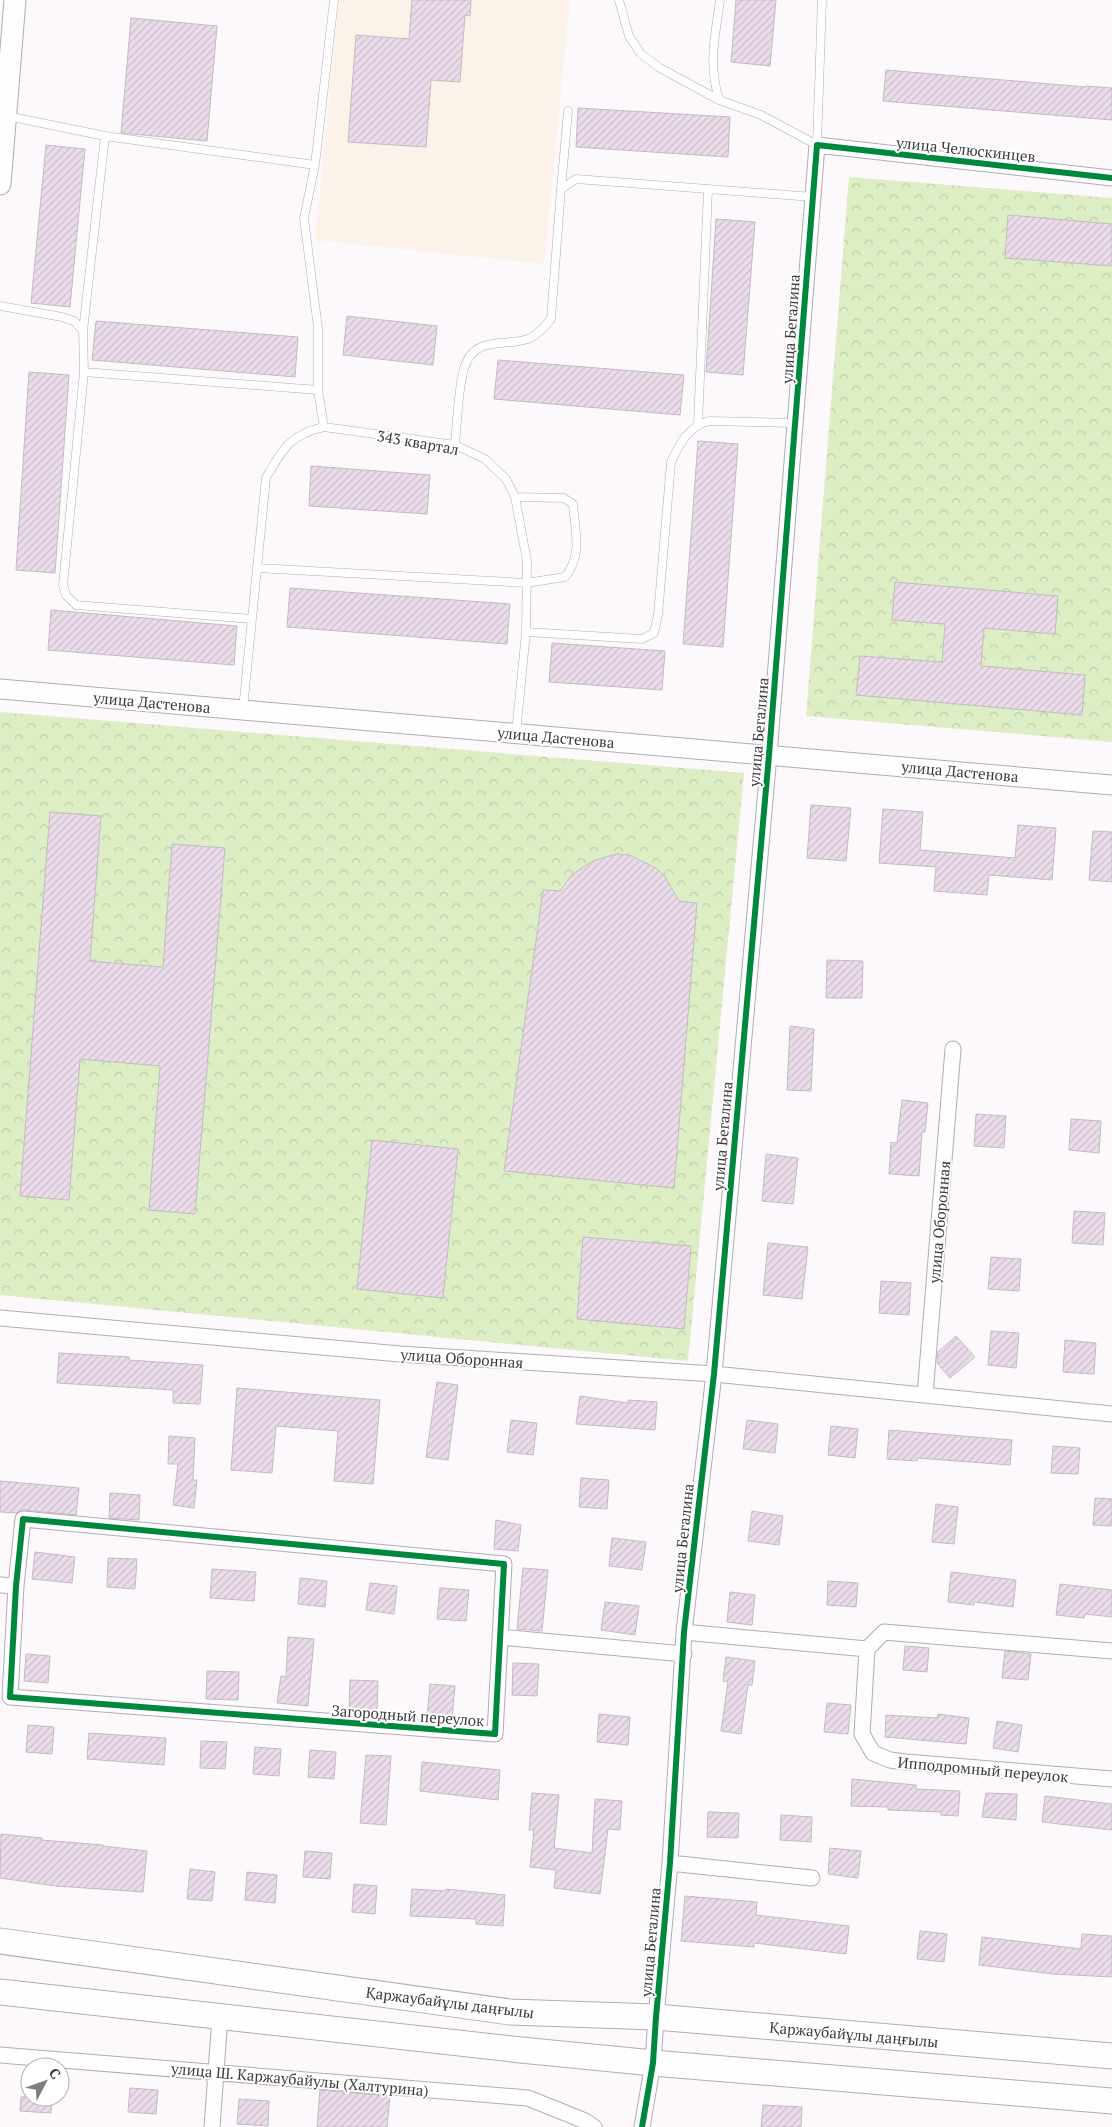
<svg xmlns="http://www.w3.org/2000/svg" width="1112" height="2127" font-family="'PT Serif',serif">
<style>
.education{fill:#fbf2e9}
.park{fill:url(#park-crowns)}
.building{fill:url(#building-hatch);stroke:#bfbdbf}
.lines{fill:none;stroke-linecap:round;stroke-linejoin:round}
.service-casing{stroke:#b0adb0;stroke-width:9}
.minor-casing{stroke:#b0adb0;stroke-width:17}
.tertiary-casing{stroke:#b0adb0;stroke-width:21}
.secondary-casing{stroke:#b0adb0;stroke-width:23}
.trunk-casing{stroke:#b0adb0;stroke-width:27}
.service{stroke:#fffeff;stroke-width:8}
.minor{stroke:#fffeff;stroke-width:15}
.tertiary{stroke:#fffeff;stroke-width:19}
.secondary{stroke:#fffeff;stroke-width:21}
.trunk{stroke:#fffeff;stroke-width:25}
.cycleway-casing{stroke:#fff;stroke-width:9}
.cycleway{stroke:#00873e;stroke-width:6}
.labels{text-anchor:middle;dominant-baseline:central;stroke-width:4;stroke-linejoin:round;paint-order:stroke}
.street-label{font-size:15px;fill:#3d3b3d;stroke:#fff}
</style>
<defs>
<pattern id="park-crowns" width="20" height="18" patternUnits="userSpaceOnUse" patternTransform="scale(1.25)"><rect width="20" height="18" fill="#ddedc4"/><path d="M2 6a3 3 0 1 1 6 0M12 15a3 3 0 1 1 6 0" fill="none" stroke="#bfcca9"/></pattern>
<pattern id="building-hatch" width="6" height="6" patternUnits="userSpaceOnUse" patternTransform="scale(1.25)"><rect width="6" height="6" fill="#ecdceb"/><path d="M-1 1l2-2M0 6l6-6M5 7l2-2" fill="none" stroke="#cbbeca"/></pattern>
</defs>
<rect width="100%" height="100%" fill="#fdf8fc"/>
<!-- education -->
<path class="education" d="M 339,0 L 570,0 L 544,264 L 315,240 Z"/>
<!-- park -->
<path class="park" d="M 849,177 L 1112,198 L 1112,742 L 806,716 Z
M 0,712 L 744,773 L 688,1361 L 0,1295 Z"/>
<!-- building -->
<path class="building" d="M 412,0 L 471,0 L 470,16 L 465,15 L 460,82 L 431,80 L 426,147 L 348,142 L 356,35 L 409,39 Z
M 736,0 L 776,0 L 770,66 L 731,62 Z
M 131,18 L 217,26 L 207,141 L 121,133 Z
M 886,70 L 1086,87 L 1086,86 L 1112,88 L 1112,120 L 883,101 Z
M 578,108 L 730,117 L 728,157 L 576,147 Z
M 46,145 L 85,149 L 70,307 L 31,303 Z
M 1008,215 L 1112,224 L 1112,266 L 1005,258 Z
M 716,219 L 755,222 L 743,375 L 706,372 Z
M 347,316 L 437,326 L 433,365 L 343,355 Z
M 96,321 L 298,337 L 295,377 L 92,360 Z
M 498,360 L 684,375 L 680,415 L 494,399 Z
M 29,372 L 69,375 L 55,573 L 16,570 Z
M 698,441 L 738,444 L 723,647 L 683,644 Z
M 311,466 L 430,475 L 427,514 L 309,506 Z
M 895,582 L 1058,596 L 1055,634 L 984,628 L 981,666 L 1085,675 L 1082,715 L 856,695 L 860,656 L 942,662 L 945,624 L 892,620 Z
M 290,588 L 510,604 L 507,644 L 287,627 Z
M 51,610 L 237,626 L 234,665 L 48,650 Z
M 552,643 L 665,651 L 662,690 L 549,682 Z
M 811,805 L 851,808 L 846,861 L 807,858 Z
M 883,809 L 923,812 L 920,850 L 1015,858 L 1018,825 L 1056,828 L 1052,880 L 989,875 L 987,895 L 934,891 L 936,867 L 879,863 Z
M 50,812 L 101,816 L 90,961 L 163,967 L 172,844 L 225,848 L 195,1214 L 149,1210 L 160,1066 L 80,1059 L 69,1200 L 20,1196 Z
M 1093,831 L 1112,832 L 1112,882 L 1089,880 Z
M 617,854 L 629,855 L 656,868 L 664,875 L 679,901 L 697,903 L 674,1188 L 504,1171 L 543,890 L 560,891 L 571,876 L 586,865 L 596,860 Z
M 827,960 L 863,961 L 862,998 L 826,998 Z
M 790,1026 L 814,1029 L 811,1091 L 787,1090 Z
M 902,1100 L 928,1103 L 925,1132 L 922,1132 L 919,1176 L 889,1174 L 891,1142 L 897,1143 Z
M 976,1114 L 1006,1116 L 1004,1148 L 974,1146 Z
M 1071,1119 L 1101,1121 L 1099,1153 L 1069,1150 Z
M 372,1140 L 458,1149 L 443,1298 L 357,1289 Z
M 766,1154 L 798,1158 L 793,1204 L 762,1201 Z
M 1074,1211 L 1105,1213 L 1103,1245 L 1072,1243 Z
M 583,1237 L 691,1246 L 684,1329 L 577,1319 Z
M 768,1243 L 808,1247 L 802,1299 L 763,1295 Z
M 991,1257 L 1021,1259 L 1019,1291 L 988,1289 Z
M 881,1281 L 911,1283 L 909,1315 L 879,1313 Z
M 991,1331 L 1019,1333 L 1016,1368 L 988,1365 Z
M 956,1336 L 975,1357 L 950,1378 L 937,1363 L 938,1352 Z
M 1065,1340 L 1096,1343 L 1094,1374 L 1063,1372 Z
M 59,1353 L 129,1357 L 129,1360 L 203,1365 L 200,1404 L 173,1403 L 173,1390 L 57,1383 Z
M 437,1382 L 458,1385 L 448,1460 L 426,1457 Z
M 237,1388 L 380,1400 L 373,1484 L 334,1481 L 338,1431 L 276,1426 L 272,1473 L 231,1470 Z
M 580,1396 L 628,1403 L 628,1400 L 657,1402 L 655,1430 L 576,1424 Z
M 511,1420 L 537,1423 L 533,1455 L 507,1452 Z
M 747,1420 L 778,1424 L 775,1453 L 743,1449 Z
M 831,1426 L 858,1429 L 855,1458 L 828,1455 Z
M 889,1430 L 1012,1440 L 1010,1465 L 917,1458 L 917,1461 L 887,1459 Z
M 169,1436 L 195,1438 L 193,1480 L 197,1480 L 194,1508 L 173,1505 L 178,1464 L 168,1464 Z
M 1053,1446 L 1080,1448 L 1078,1474 L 1051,1473 Z
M 581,1478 L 609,1480 L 607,1509 L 579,1507 Z
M 0,1481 L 79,1488 L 76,1515 L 24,1510 L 16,1513 L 0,1512 Z
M 110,1493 L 140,1495 L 139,1520 L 109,1518 Z
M 1095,1498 L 1112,1499 L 1112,1526 L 1093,1525 Z
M 936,1504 L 958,1507 L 954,1544 L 932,1542 Z
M 752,1511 L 783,1516 L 779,1545 L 748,1541 Z
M 496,1520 L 521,1525 L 518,1551 L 494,1549 Z
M 612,1538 L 646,1542 L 642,1570 L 609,1566 Z
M 35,1552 L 75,1557 L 72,1583 L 32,1579 Z
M 108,1558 L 137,1559 L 135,1589 L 107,1587 Z
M 523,1568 L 548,1570 L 542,1631 L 517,1629 Z
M 212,1569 L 256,1572 L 254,1601 L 210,1598 Z
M 951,1572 L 1016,1580 L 1013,1607 L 974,1602 L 974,1605 L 948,1602 Z
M 300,1578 L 327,1581 L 325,1607 L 298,1604 Z
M 828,1581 L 858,1583 L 856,1607 L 827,1605 Z
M 370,1583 L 397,1586 L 394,1614 L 366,1610 Z
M 1060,1584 L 1112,1590 L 1112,1617 L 1085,1614 L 1084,1618 L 1056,1615 Z
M 440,1588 L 469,1590 L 466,1621 L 437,1619 Z
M 730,1592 L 755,1595 L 752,1625 L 727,1622 Z
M 605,1602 L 639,1606 L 635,1635 L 601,1630 Z
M 288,1637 L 314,1639 L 308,1706 L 277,1703 L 281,1676 L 286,1677 Z
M 905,1646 L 929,1648 L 927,1672 L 903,1670 Z
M 1005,1651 L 1031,1654 L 1028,1680 L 1002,1678 Z
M 26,1654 L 50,1656 L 48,1683 L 24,1681 Z
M 726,1657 L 755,1661 L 752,1685 L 748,1685 L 741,1734 L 721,1731 L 728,1682 L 723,1681 Z
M 513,1663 L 539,1664 L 537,1696 L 512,1695 Z
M 207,1671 L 239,1672 L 238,1700 L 206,1699 Z
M 350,1680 L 378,1681 L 377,1711 L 349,1710 Z
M 430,1684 L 455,1686 L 452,1720 L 427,1717 Z
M 827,1703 L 851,1705 L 848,1734 L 824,1732 Z
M 599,1714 L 630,1717 L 628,1745 L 597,1742 Z
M 938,1714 L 969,1718 L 966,1744 L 885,1737 L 886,1715 L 937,1718 Z
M 997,1721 L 1022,1725 L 1018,1752 L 993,1748 Z
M 28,1725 L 54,1727 L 52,1754 L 26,1752 Z
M 89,1733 L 166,1738 L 164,1765 L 87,1759 Z
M 201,1741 L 227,1742 L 225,1769 L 200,1768 Z
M 255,1747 L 281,1749 L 279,1776 L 253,1774 Z
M 310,1750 L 336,1752 L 334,1779 L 308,1777 Z
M 366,1755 L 391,1756 L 386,1825 L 360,1823 Z
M 422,1762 L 500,1770 L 498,1800 L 420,1791 Z
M 852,1779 L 916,1785 L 916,1789 L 960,1791 L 958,1816 L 941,1815 L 941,1812 L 888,1810 L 888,1807 L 851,1806 Z
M 532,1793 L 559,1795 L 554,1848 L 592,1853 L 595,1799 L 622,1801 L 620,1830 L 608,1829 L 600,1894 L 554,1888 L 556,1870 L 530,1867 L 534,1830 L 529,1830 Z
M 986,1793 L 1017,1794 L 1016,1820 L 982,1817 Z
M 1045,1796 L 1112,1804 L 1112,1830 L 1042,1822 Z
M 708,1812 L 739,1813 L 738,1838 L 707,1837 Z
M 781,1815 L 812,1817 L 811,1842 L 780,1840 Z
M 1,1834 L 42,1838 L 41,1840 L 103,1845 L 103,1846 L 147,1851 L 143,1892 L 56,1886 L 0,1878 Z
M 830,1848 L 861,1851 L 858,1878 L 828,1874 Z
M 305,1851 L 332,1853 L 330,1879 L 303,1877 Z
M 190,1869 L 215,1872 L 212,1901 L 187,1899 Z
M 247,1872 L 277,1875 L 275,1903 L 245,1900 Z
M 354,1884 L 377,1886 L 375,1914 L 352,1912 Z
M 412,1889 L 446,1891 L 446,1889 L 505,1895 L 503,1926 L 476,1924 L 476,1919 L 410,1916 Z
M 685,1896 L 757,1902 L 756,1915 L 849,1926 L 846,1954 L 754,1943 L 754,1947 L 681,1941 Z
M 920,1931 L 947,1934 L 944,1962 L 917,1959 Z
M 1082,1934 L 1112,1936 L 1112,1977 L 1053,1974 L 979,1965 L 982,1937 L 1081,1949 Z
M 130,2088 L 158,2090 L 156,2114 L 128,2112 Z
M 320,2090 L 390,2096 L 387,2127 L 317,2127 Z
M 21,2097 L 52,2097 L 51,2113 L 20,2111 Z
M 239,2099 L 269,2101 L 268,2126 L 237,2124 Z
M 763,2105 L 802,2107 L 801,2127 L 761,2127 Z"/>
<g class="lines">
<!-- service casing -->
<g class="service-casing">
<path id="service" d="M 619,0 L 629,36 L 641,54 L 660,68 L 719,100 L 761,115 L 817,145 L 822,0
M 719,100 C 708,62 715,38 720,0
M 7,116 L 105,136 L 315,165
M 561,189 L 568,111
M 0,306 L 62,317 L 74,321 L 83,331 L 84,372 L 63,585 L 66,595 L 76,605 L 252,619
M 83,331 L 105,136
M 84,372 L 318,390
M 698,424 L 708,190
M 324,427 L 318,390 L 318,328 L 304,218 L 315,165 L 334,0
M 455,445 C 457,423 458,389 464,369 C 473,335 504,347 528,339 C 538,335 545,326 551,319 L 561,189 L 576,179 L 813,197
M 257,568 L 526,583 L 565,577 C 583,555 575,531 573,504 L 564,498 L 515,497
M 526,632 L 642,639 L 654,633 L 658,615 L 671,462 C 680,443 688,427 709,421 L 795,423
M 243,709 L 266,478 C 282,450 290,434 324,427 L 455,445 L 485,459 L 506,479 L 515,497 L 527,561 L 526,632 L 516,733"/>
</g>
<!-- minor casing -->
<g class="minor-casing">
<path id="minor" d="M 0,1318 L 400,1354 L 714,1374 L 1112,1414
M 925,1395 L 953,1049
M 23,1519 L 504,1564 L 495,1734 L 10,1697 L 16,1586 Z
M 0,1585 L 16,1586
M 684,1632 L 867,1649 L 884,1632 L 1112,1651
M 500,1637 L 684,1654
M 867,1649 L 862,1734 L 873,1753 L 890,1760 L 906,1762 L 1112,1779
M 670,1863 L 812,1878
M 0,2055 L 528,2098 L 585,2121 L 594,2127
M 212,2127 L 220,2017
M 642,2127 L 653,2063 L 656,2017 L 670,1863 L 684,1632 L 714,1374 L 769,755 L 817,145 L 1112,178"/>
</g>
<!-- tertiary casing -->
<g class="tertiary-casing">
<path id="tertiary" d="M 0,689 L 1112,785"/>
</g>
<!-- secondary casing -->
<g class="secondary-casing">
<path id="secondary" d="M 0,184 L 15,0"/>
</g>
<!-- trunk casing -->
<g class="trunk-casing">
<path id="trunk" d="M 0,1941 L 510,2012 L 656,2017 L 1112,2056
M 0,1992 L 521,2050 L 653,2063 L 1112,2101"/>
</g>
<!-- service -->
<use href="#service" class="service"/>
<!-- minor -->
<use href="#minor" class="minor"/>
<!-- tertiary -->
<use href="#tertiary" class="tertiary"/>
<!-- secondary -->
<use href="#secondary" class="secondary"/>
<!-- trunk -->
<use href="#trunk" class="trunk"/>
<!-- cycleway casing -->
<g class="cycleway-casing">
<path id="cycleway" d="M 23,1519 L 504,1564 L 495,1734 L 10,1697 L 16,1586 Z
M 642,2127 L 653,2063 L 656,2017 L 670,1863 L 684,1632 L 714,1374 L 769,755 L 817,145 L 1112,178"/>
</g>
<!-- cycleway -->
<use href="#cycleway" class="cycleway"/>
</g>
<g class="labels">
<!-- street labels -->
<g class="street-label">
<text transform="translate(966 149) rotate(6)">улица Челюскинцев</text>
<text transform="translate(790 329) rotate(-86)">улица Бегалина</text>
<text transform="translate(418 442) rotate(10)">343 квартал</text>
<text transform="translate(152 702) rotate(5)">улица Дастенова</text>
<text transform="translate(758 732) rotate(-85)">улица Бегалина</text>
<text transform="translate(556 737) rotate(5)">улица Дастенова</text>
<text transform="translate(960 771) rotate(5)">улица Дастенова</text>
<text transform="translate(722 1136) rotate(-85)">улица Бегалина</text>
<text transform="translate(939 1222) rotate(-85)">улица Оборонная</text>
<text transform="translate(462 1358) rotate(4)">улица Оборонная</text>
<text transform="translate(682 1538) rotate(-84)">улица Бегалина</text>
<text transform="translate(408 1715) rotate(4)">Загородный переулок</text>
<text transform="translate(983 1769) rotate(5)">Ипподромный переулок</text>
<text transform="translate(650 1942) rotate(-85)">улица Бегалина</text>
<text transform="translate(450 2002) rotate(7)">Қаржаубайұлы даңғылы</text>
<text transform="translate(854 2034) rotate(5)">Қаржаубайұлы даңғылы</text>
<text transform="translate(300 2079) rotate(5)">улица Ш. Каржаубайулы (Халтурина)</text>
</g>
</g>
<!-- north arrow -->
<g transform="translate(45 2082) rotate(49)"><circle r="24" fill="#ffffff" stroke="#b1b1b1"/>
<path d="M0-4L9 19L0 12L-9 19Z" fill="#807d80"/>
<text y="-8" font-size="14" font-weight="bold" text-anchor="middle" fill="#3d3b3d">С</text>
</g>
</svg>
